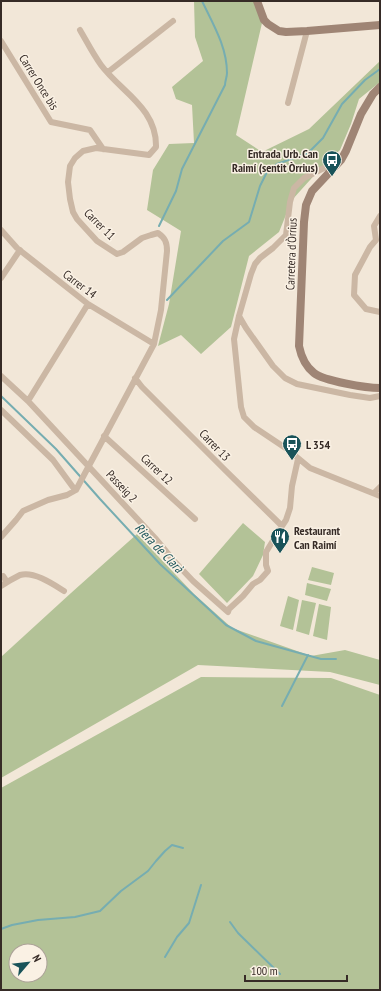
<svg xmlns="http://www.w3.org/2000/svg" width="381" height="991" font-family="'PT Sans Narrow',sans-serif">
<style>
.green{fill:#b3c297;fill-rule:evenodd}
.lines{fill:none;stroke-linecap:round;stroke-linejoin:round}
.stream{stroke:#76adb1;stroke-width:2}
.street{stroke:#cbb7a4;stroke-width:6}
.secondary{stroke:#9f8575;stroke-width:8}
.labels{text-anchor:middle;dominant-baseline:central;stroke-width:3;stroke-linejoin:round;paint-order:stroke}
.street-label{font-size:12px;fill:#362b26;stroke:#faf1e4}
.poi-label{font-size:12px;font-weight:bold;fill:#362b26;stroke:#faf1e4;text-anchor:start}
.water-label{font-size:13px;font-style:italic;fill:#195359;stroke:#faf1e4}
</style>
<rect width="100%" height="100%" fill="#f2e7d8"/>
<!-- green -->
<path class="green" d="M 194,1 L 254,1 L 262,23 L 236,135 L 262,152 L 309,129 L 380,61 L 380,82 L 359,99 L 351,124 L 340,150 L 319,170 L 292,200 L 279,232 L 249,256 L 231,327 L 201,354 L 181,335 L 158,346 L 169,304 L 181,231 L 147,210 L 153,170 L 169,144 L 194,143 L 192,105 L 176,99 L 172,87 L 203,61 L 195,37 Z
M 243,523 L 265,542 L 263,555 L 253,576 L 227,603 L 199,574 Z
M 137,534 L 194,594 L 232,628 L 311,656 L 345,650 L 380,660 L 380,685 L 330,672 L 198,665 L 1,778 L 1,657 L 71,593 Z
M 312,567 L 334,573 L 331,585 L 308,580 Z
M 307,583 L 331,589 L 327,601 L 305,595 Z
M 288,596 L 299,600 L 293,630 L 280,626 Z
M 302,600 L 316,603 L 309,635 L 296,631 Z
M 319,604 L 331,607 L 327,640 L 313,636 Z
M 201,677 L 331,678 L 380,695 L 380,990 L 1,990 L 1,788 ZM 16,951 L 40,951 L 40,975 L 16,975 Z"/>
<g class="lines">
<!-- stream -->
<path class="stream" d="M 159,226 L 176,191 L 182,169 L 225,85 C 225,81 227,77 227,73 C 227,47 213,24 202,1
M 167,300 L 223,241 L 249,222 L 260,186 L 267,172 L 277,164 L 308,153 L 323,138 L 342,104 L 365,80 L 380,69
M 1,396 L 56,449 L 100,499 L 160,564 L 226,625 L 256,641 L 321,659 L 336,659
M 282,706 L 308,655
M 230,922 L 238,933 L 280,974
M 1,929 L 12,925 L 38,920 L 75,917 L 100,911 L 121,891 L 148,871 L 156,861 L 165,851 L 172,845 L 183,848
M 165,957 L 177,937 L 189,923 L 201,885"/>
<!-- street -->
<path class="street" d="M 1,41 L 51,122 L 90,130 L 103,149
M 108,72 L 173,21
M 288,103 L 307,31
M 335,167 L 324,168 L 304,178 L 294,188 L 290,202 L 286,235 L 273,248 L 260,258 L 255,264 L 251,274 L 239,316 L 234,339 L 241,407 L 244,417 L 254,427 L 287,449 L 310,468 L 380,496
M 380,216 L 374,226 L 376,240 L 370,247 L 355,275 L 354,295 L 366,309 L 380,312
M 1,230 L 17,248 L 88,304 L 154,344
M 1,278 L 20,250
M 239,316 L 246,328 L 273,366 L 285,378 L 297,384 L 350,395 L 370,398 L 380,396
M 1,376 L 28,401 L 155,538 L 174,561 L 193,581 L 228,612 L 229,609 L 243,596 L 253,584 L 260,580 L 268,571 L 266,565 L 266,552 L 282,526 L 286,520 L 290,508 L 292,486 L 298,459
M 135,378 L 142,387 L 224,469 L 282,526
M 28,401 L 88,304
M 1,410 L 53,460 L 75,490
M 104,436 L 195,519
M 374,493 L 380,487
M 1,537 L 16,520 L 23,511 L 48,500 L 67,495 L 76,490 L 154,344 L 161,310 L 167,251 C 167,242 165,238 158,233 L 151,235 L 142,238 L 123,252 L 117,254 L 97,241 L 77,219 L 73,212 L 70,199 L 68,182 L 70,166 L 75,158 L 83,151 L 96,148 L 149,155 L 156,147 C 157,108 121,92 101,65 C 93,54 87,42 80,30
M 1,577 L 3,576 L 7,582
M 1,586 C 7,582 14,578 20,575 C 34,571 53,584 64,591"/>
<!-- secondary -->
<path class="secondary" d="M 257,1 L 264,20 L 268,24 L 279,31 L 286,32 L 307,31 L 380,25
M 380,87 L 373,94 L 361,114 L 346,151 L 341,160 L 312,191 L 306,205 L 304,222 L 299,346 C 301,356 305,366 314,373 C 324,381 366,388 380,388"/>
</g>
<!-- icons -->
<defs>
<g id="bus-pin" transform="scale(1)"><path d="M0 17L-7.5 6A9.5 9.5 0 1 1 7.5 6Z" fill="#195359" stroke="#faf1e4"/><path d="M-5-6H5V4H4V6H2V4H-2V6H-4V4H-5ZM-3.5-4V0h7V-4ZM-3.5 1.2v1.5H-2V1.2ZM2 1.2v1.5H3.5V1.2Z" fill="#fff"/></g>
<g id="restaurant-pin" transform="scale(1)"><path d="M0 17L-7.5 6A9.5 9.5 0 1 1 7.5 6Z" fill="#195359" stroke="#faf1e4"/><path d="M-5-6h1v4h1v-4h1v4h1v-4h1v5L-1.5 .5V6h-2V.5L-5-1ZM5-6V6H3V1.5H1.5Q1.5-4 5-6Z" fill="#fff"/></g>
</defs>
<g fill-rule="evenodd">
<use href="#bus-pin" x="332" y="160"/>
<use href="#bus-pin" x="292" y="444"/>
<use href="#restaurant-pin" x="280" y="537"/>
</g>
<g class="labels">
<!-- street labels -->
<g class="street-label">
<text transform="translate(39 82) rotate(58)">Carrer Once bis</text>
<text transform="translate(100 224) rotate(45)">Carrer 11</text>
<text transform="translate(291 254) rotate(-88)">Carretera d'Òrrius</text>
<text transform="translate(80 284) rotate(37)">Carrer 14</text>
<text transform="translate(215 445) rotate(46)">Carrer 13</text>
<text transform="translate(157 469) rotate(43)">Carrer 12</text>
<text transform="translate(122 486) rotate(47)">Passeig 2</text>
</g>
<!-- poi labels -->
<g class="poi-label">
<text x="318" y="153" text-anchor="end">Entrada Urb. Can<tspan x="318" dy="14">Raimí (sentit Òrrius)</tspan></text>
<text x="306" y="444">L 354</text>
<text x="294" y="530">Restaurant<tspan x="294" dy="14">Can Raimí</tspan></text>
</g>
<!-- water labels -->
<g class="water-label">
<text transform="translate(159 548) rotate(46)">Riera de Clarà</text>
</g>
</g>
<!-- border -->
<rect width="381" height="991" fill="none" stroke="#362b26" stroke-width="4"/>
<!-- north arrow -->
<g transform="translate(28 963) rotate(62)"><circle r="19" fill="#faf1e4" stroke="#aca298"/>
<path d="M0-3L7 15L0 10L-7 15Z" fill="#195359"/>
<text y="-6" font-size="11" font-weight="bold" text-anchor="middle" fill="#362b26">N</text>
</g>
<!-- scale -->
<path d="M245 975v6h102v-6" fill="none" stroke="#362b26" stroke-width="2"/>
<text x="251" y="975" font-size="12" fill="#362b26" stroke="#faf1e4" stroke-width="3" paint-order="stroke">100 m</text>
</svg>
